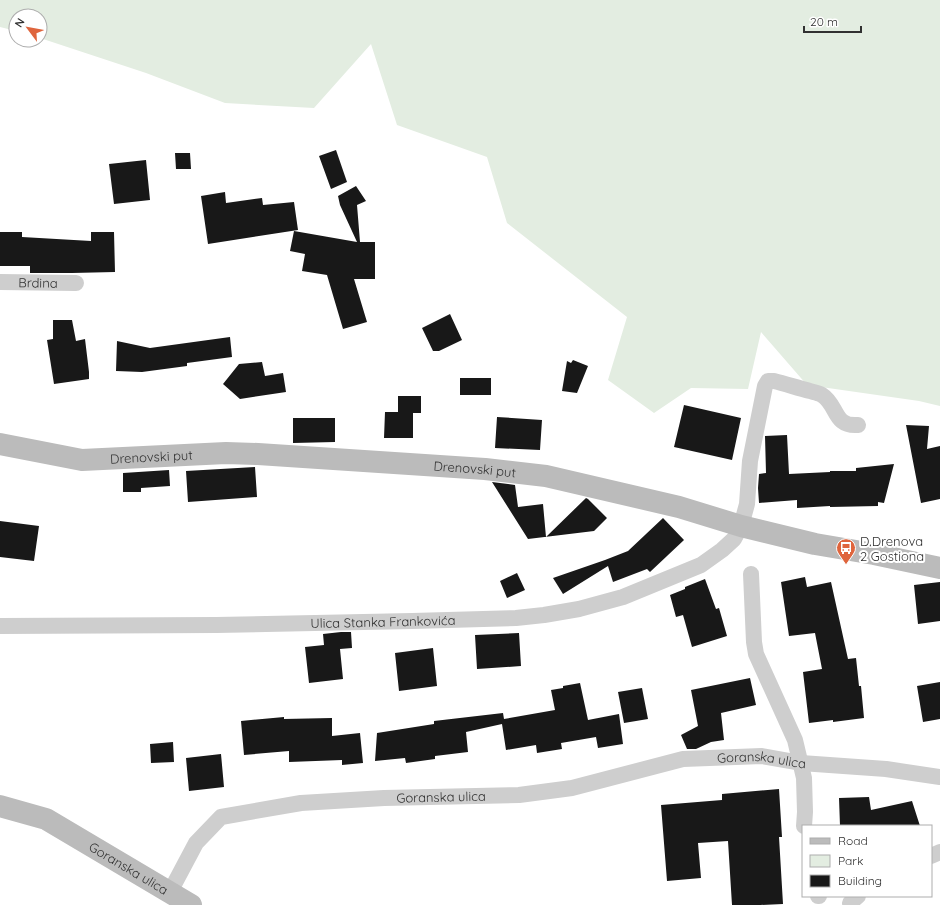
<svg xmlns="http://www.w3.org/2000/svg" width="940" height="905" font-family="Quicksand,sans-serif">
<style>
.green{fill:#e3ede1}
.building{fill:#181818}
.lines{fill:none;stroke-linecap:round;stroke-linejoin:round}
.street{stroke:#cecece;stroke-width:16}
.secondary{stroke:#bbb;stroke-width:22}
.labels{text-anchor:middle;dominant-baseline:central;stroke-width:4;stroke-linejoin:round;paint-order:stroke}
.street-label{font-size:13px;fill:#313131;stroke:#fff}
.poi-label{font-size:13px;fill:#313131;stroke:#fff;text-anchor:start}
</style>
<rect width="100%" height="100%" fill="#fff"/>
<!-- green -->
<path class="green" d="M 0,0 L 940,0 L 940,406 L 919,401 L 807,385 L 761,332 L 748,389 L 691,388 L 654,413 L 608,380 L 627,317 L 507,223 L 487,157 L 397,125 L 371,44 L 314,108 L 225,103 L 146,73 L 40,38 L 40,16 L 16,16 L 16,31 L 0,27 Z"/>
<!-- building -->
<path class="building" d="M 336,150 L 347,182 L 331,189 L 319,156 Z
M 175,153 L 190,153 L 191,169 L 176,169 Z
M 146,160 L 150,200 L 114,204 L 109,164 Z
M 356,186 L 366,201 L 357,205 L 360,242 L 375,242 L 375,279 L 354,279 L 367,322 L 343,329 L 327,275 L 302,271 L 305,254 L 290,251 L 294,231 L 357,242 L 340,205 L 338,196 Z
M 225,192 L 226,203 L 262,198 L 263,205 L 294,202 L 298,230 L 208,244 L 201,196 Z
M 0,232 L 22,232 L 22,237 L 91,241 L 91,232 L 114,232 L 115,272 L 72,273 L 30,273 L 30,266 L 0,266 Z
M 450,314 L 462,340 L 439,351 L 433,351 L 422,328 Z
M 53,320 L 72,320 L 76,341 L 85,339 L 89,372 L 89,379 L 54,384 L 47,340 L 53,339 Z
M 230,337 L 232,357 L 187,363 L 187,366 L 142,372 L 116,371 L 117,341 L 150,348 Z
M 573,360 L 588,366 L 577,393 L 562,391 L 567,361 L 571,363 Z
M 262,362 L 265,376 L 283,373 L 286,392 L 240,399 L 223,384 L 239,364 Z
M 460,378 L 491,378 L 491,395 L 460,395 Z
M 398,396 L 421,396 L 421,413 L 413,413 L 413,438 L 384,438 L 385,412 L 398,412 Z
M 684,405 L 741,418 L 732,460 L 674,447 Z
M 497,417 L 542,420 L 540,450 L 495,448 Z
M 293,418 L 335,418 L 335,442 L 293,443 Z
M 906,425 L 929,426 L 927,449 L 940,446 L 940,499 L 921,503 Z
M 787,435 L 789,474 L 830,472 L 830,471 L 856,471 L 856,468 L 894,464 L 884,503 L 878,502 L 878,506 L 830,507 L 830,506 L 797,508 L 797,500 L 759,503 L 758,488 L 759,474 L 766,473 L 765,436 Z
M 255,467 L 257,497 L 188,502 L 186,471 Z
M 169,470 L 170,486 L 141,488 L 141,492 L 123,492 L 123,473 Z
M 492,482 L 515,485 L 518,507 L 543,504 L 546,537 L 586,498 L 588,499 L 607,518 L 594,531 L 528,539 Z
M 663,518 L 684,540 L 650,572 L 647,569 L 613,582 L 608,566 L 563,594 L 553,578 L 605,560 L 607,563 L 605,560 L 628,551 Z
M 0,521 L 39,526 L 34,561 L 0,557 Z
M 517,573 L 525,590 L 507,598 L 500,581 Z
M 805,577 L 807,587 L 831,582 L 848,659 L 856,658 L 859,686 L 861,686 L 864,718 L 833,722 L 833,720 L 809,723 L 803,672 L 822,669 L 815,633 L 789,636 L 781,582 Z
M 705,579 L 716,609 L 719,608 L 727,636 L 692,647 L 683,615 L 676,617 L 670,595 L 685,589 L 685,587 Z
M 940,582 L 940,621 L 918,624 L 914,585 Z
M 341,632 L 351,632 L 352,648 L 340,649 L 343,679 L 309,683 L 305,647 L 324,645 L 323,634 Z
M 519,633 L 521,666 L 477,669 L 475,635 Z
M 433,648 L 437,686 L 399,691 L 395,653 Z
M 750,678 L 756,705 L 721,713 L 724,740 L 711,742 L 696,749 L 687,749 L 681,735 L 698,726 L 691,690 Z
M 940,682 L 940,719 L 923,722 L 917,686 Z
M 580,683 L 588,720 L 619,714 L 623,744 L 598,748 L 596,737 L 561,743 L 562,749 L 537,753 L 536,745 L 506,750 L 502,724 L 466,732 L 468,752 L 435,756 L 435,759 L 406,763 L 405,758 L 375,761 L 377,733 L 434,724 L 434,721 L 503,713 L 504,719 L 555,710 L 551,690 L 563,688 L 563,686 Z
M 642,688 L 648,719 L 624,723 L 618,692 Z
M 284,717 L 284,719 L 332,718 L 332,736 L 360,733 L 363,763 L 342,765 L 342,760 L 289,762 L 289,751 L 244,755 L 241,721 Z
M 173,742 L 174,762 L 151,763 L 150,744 Z
M 221,754 L 224,787 L 189,791 L 186,758 Z
M 779,789 L 782,837 L 779,837 L 783,904 L 760,905 L 732,905 L 728,841 L 698,843 L 701,878 L 667,881 L 661,805 L 722,800 L 722,794 Z
M 869,797 L 871,810 L 912,801 L 920,826 L 840,826 L 839,798 Z"/>
<g class="lines">
<!-- street -->
<g class="street">
<path id="s1" d="M 0,282 L 76,283"/>
<path d="M 751,574 L 754,642 L 756,654 L 795,740 L 804,778 L 805,812 L 804,826"/>
<path id="s2" d="M 0,626 L 216,625 L 412,621 L 516,618 L 544,615 L 579,609 L 623,597 L 701,565 L 722,550 L 734,539 L 741,526 L 747,504 L 750,461 L 765,386 L 768,381 L 774,381 C 786,384 798,388 810,391 C 813,392 819,393 822,395 C 838,405 833,427 858,425"/>
<path d="M 931,856 L 940,852"/>
<path id="s3" d="M 170,892 L 196,843 L 221,817 L 301,803 L 384,798 L 519,795 L 572,788 L 683,759 L 762,756 L 801,763 L 886,769 L 940,777"/>
<path d="M 818,896 L 819,896"/>
<path d="M 850,903 L 858,896"/>
</g>
<!-- secondary -->
<g class="secondary">
<path id="s4" d="M 0,444 L 82,460 L 226,453 L 258,454 L 485,469 L 546,476 L 679,507 L 741,526 L 815,544 L 874,554 L 940,568"/>
<path id="s5" d="M 0,806 L 46,819 L 191,905"/>
</g>
</g>
<!-- icons -->
<defs>
<g id="bus-pin" transform="scale(1)"><path d="M0 17L-7.5 6A9.5 9.5 0 1 1 7.5 6Z" fill="#df653d" stroke="#fff"/><path d="M-5-6H5V4H4V6H2V4H-2V6H-4V4H-5ZM-3.5-4V0h7V-4ZM-3.5 1.2v1.5H-2V1.2ZM2 1.2v1.5H3.5V1.2Z" fill="#fff"/></g>
</defs>
<g fill-rule="evenodd">
<use href="#bus-pin" x="846" y="548"/>
</g>
<g class="labels">
<!-- street labels -->
<g class="street-label">
<text stroke="none"><textPath href="#s1" startOffset="38">Brdina</textPath></text>
<text stroke="none"><textPath href="#s4" startOffset="153">Drenovski put</textPath></text>
<text stroke="none"><textPath href="#s4" startOffset="477">Drenovski put</textPath></text>
<text stroke="none"><textPath href="#s2" startOffset="383">Ulica Stanka Frankovića</textPath></text>
<text stroke="none"><textPath href="#s3" startOffset="638">Goranska ulica</textPath></text>
<text stroke="none"><textPath href="#s3" startOffset="313">Goranska ulica</textPath></text>
<text stroke="none"><textPath href="#s5" startOffset="144">Goranska ulica</textPath></text>
</g>
<!-- poi labels -->
<g class="poi-label">
<text x="860" y="541">D.Drenova<tspan x="860" dy="15">2 Gostiona</tspan></text>
</g>
</g>
<!-- legend -->
<rect x="802" y="825" width="130" height="72" fill="#ffffff" stroke="#adadad"/>
<rect x="810" y="838" width="20" height="6" fill="#bbbbbb" stroke="#adadad"/>
<text x="838" y="845" font-size="12" fill="#313131">Road</text>
<rect x="810" y="855" width="20" height="12" fill="#e3ede1" stroke="#adadad"/>
<text x="838" y="865" font-size="12" fill="#313131">Park</text>
<rect x="810" y="875" width="20" height="12" fill="#181818" stroke="#adadad"/>
<text x="838" y="885" font-size="12" fill="#313131">Building</text>
<!-- north arrow -->
<g transform="translate(28 28) rotate(302)"><circle r="19" fill="#ffffff" stroke="#adadad"/>
<path d="M0-3L7 15L0 10L-7 15Z" fill="#df653d"/>
<text y="-6" font-size="11" font-weight="bold" text-anchor="middle" fill="#313131">N</text>
</g>
<!-- scale -->
<path d="M804 26v6h57v-6" fill="none" stroke="#313131" stroke-width="2"/>
<text x="810" y="26" font-size="12" fill="#313131" stroke="#ffffff" stroke-width="3" paint-order="stroke">20 m</text>
</svg>
